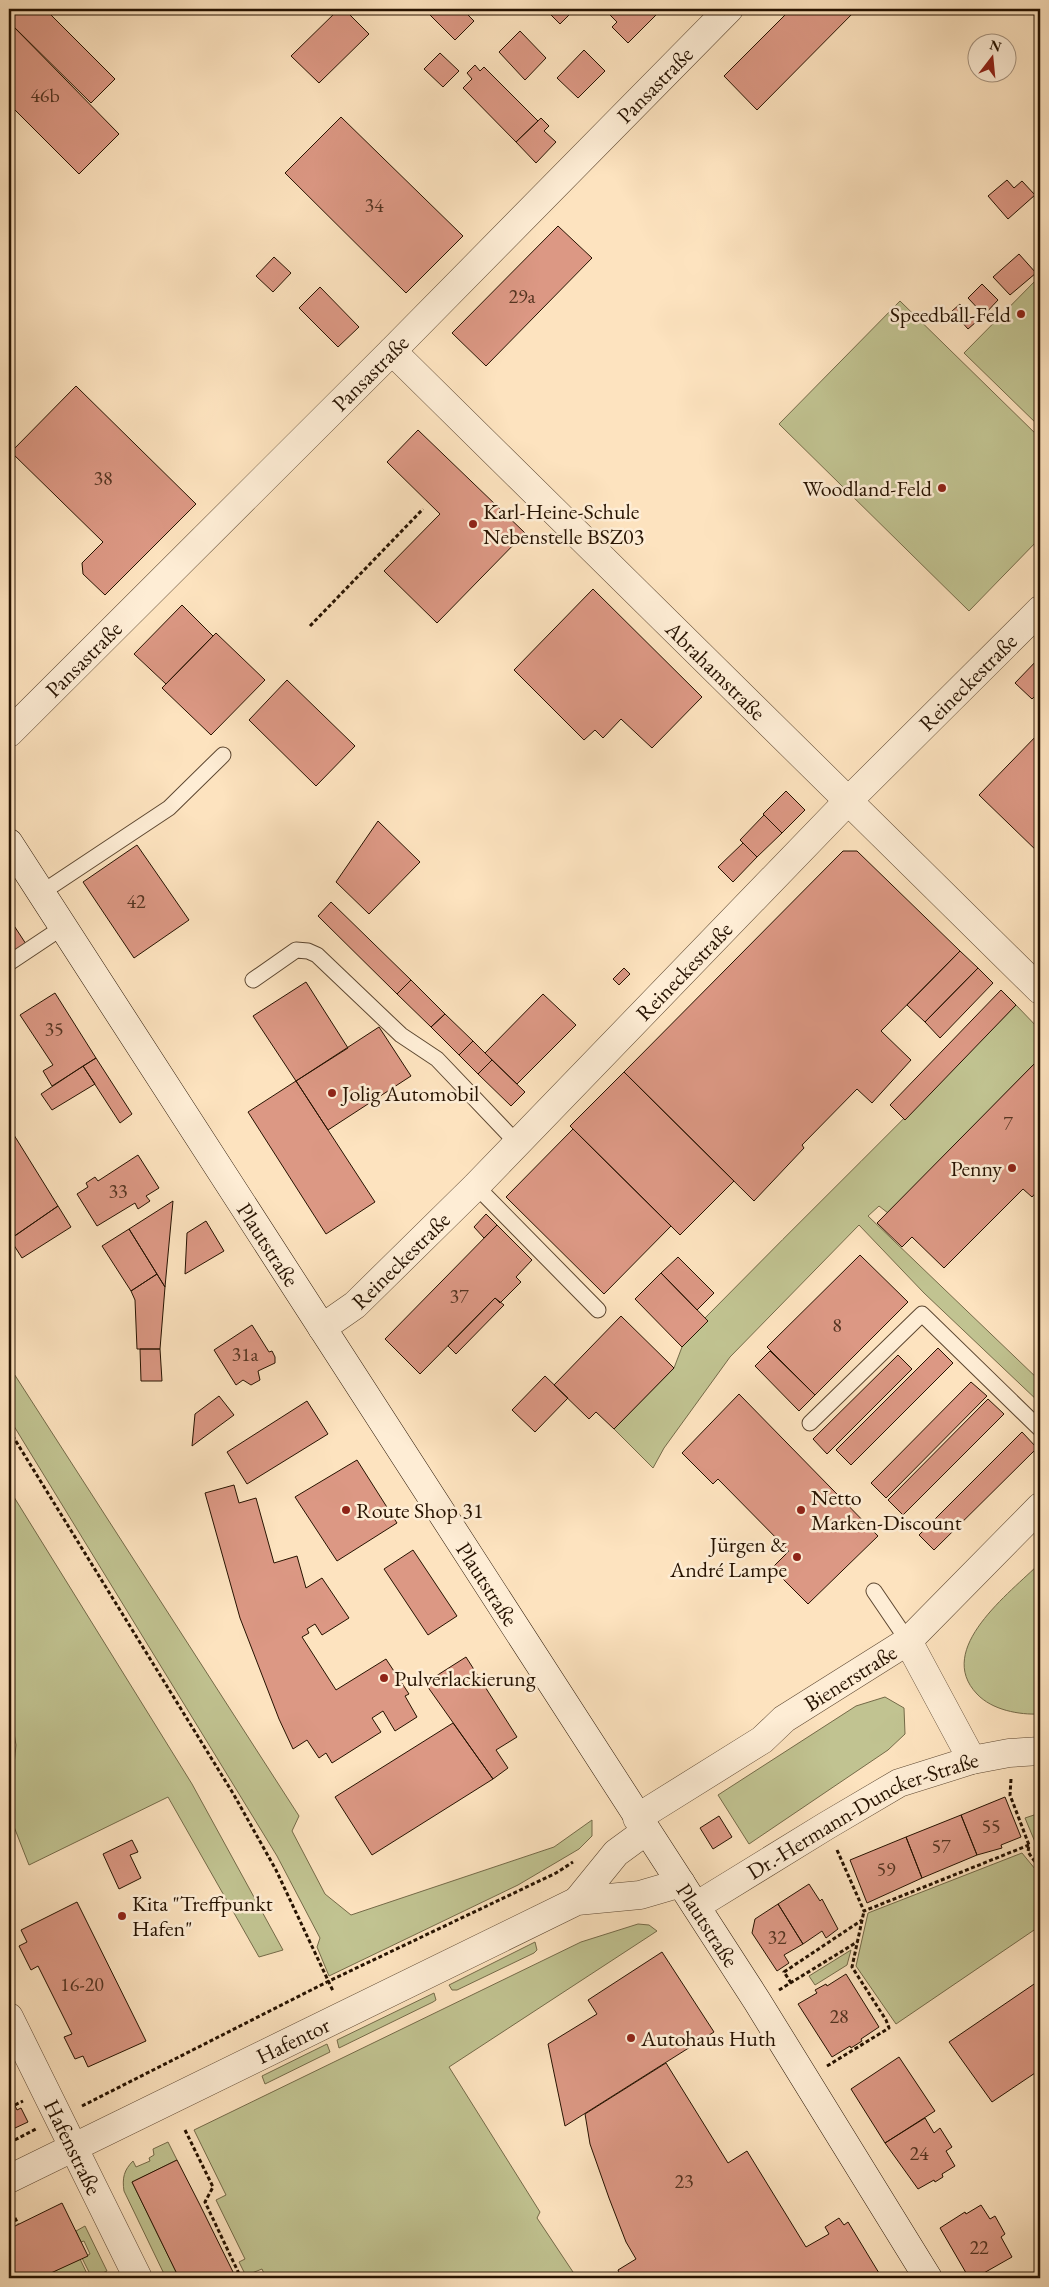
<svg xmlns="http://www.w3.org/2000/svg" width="1049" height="2287" font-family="'EB Garamond',serif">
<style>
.green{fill:#c1c391;stroke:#746a48}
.building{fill:#dc9884;stroke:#261200}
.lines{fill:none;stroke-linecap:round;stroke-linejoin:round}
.lane-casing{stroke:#5c4630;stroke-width:17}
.street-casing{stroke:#5c4630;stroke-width:29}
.secondary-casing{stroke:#261200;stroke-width:29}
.path{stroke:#261200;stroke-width:3;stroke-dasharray:4 2.5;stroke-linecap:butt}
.lane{stroke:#feedd5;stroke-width:15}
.street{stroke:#feedd5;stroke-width:28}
.secondary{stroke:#feedd5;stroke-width:28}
.poi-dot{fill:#8f2418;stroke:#feedd5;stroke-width:2}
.labels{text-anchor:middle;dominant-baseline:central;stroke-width:5;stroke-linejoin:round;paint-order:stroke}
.number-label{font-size:20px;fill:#543421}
.street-label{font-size:22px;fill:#261200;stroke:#feedd5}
.poi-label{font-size:22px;fill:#261200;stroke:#feedd5;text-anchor:start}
</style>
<rect width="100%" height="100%" fill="#fde3bf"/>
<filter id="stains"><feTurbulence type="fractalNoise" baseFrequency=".004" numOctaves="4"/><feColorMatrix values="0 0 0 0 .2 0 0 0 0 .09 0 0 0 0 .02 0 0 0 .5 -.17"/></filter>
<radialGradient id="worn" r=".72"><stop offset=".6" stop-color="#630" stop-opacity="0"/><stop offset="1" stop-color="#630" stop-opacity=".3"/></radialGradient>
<!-- green -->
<path class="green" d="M 1040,276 L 1040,427 L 964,353 Z
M 900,301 L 1040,438 L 1040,538 L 969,611 L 779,424 Z
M 1016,1005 L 1040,1030 L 1040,1058 L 888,1213 L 879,1206 L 868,1216 L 1040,1381 L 1040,1403 L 924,1293 L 859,1225 L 730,1357 L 664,1448 L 653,1468 L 614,1429 L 674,1368 L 682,1347 L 708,1321 L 705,1318 C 808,1213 914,1110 1016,1005 Z
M 9,1366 L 299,1816 L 292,1831 L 325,1894 L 351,1915 L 554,1847 L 592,1820 L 592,1836 L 579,1849 L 518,1885 L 329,1976 L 317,1947 L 320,1938 L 277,1856 L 9,1418 Z
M 9,1489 L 192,1784 L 283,1950 L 259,1957 L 168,1797 L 29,1865 L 9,1814 L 16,1745 L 9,1703 Z
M 1040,1563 L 1040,1714 C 1019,1715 992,1710 977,1694 C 934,1649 1010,1593 1040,1563 Z
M 885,1697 L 904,1708 L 905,1734 L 888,1750 L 749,1844 L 718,1795 L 856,1706 Z
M 1040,1813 L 1040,1838 L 1035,1842 L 1025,1818 Z
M 1022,1853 L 1040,1875 L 1040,1926 L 896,2024 L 856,1966 L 868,1913 Z
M 638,1924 L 649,1925 L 657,1931 L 449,2067 L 540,2212 L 537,2218 L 577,2278 L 266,2278 L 262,2269 L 252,2273 L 254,2278 L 247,2278 L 239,2262 L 245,2259 L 216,2200 L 226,2195 L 194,2130 L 581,1942 Z
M 535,1942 L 537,1950 L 534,1953 L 457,1990 L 452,1990 L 449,1985 Z
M 851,1950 L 847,1965 L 815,1985 L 809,1976 Z
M 434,1993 L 436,2000 L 433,2002 L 339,2048 L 337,2040 Z
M 327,2044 L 330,2052 L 265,2084 L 262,2076 Z
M 168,2142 L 177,2160 L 132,2182 L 179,2278 L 166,2278 L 124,2191 C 122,2178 124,2170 133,2161 L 136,2167 L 150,2161 L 149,2158 L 154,2155 L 153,2149 Z
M 85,2226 L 107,2271 L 92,2278 L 82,2258 L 90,2254 L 84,2241 L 81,2242 L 76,2231 Z
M 80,2259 L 89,2278 L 40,2278 Z"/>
<!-- building -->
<path class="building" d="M 9,9 L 45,9 L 115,79 L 91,103 L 9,22 Z
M 339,9 L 344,9 L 369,34 L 319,83 L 291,56 Z
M 424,9 L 462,9 L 474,21 L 455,40 Z
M 545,9 L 575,9 L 560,24 Z
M 604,9 L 658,9 L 660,11 L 628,43 L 612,27 L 617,22 Z
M 791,9 L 857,9 L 757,110 L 724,76 Z
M 9,22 L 119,134 L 79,174 L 9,104 Z
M 520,31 L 546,58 L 525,80 L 499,52 Z
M 584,50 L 605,71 L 578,98 L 557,78 Z
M 440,53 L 459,71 L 443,87 L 424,69 Z
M 475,65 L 480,71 L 484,67 L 538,121 L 516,142 L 463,88 L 472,79 L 467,73 Z
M 341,117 L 463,236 L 406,293 L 285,173 Z
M 541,118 L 549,126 L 544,131 L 556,142 L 536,163 L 516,142 Z
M 1007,180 L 1014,188 L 1022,181 L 1035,195 L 1008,219 L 988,196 Z
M 558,226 L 592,258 L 486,366 L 452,333 Z
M 1019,254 L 1036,273 L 1010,295 L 993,277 Z
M 274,257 L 291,273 L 273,292 L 256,276 Z
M 982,284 L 998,300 L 984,315 L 968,298 Z
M 320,287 L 359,327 L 338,347 L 299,308 Z
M 960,304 L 976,322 L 968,329 L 952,311 Z
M 76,386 L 196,504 L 105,595 L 83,574 L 82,563 L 103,542 L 11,452 Z
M 418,430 L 525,533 L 437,623 L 384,571 L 440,514 L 387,462 Z
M 593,589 L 702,697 L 652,748 L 621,719 L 603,738 L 595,730 L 584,740 L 514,670 Z
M 182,605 L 213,636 L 166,684 L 134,654 Z
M 216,633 L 265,680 L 211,735 L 162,688 Z
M 1040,657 L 1040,691 L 1032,699 L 1015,683 Z
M 287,680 L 355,746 L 316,786 L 249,720 Z
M 1040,732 L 1040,854 L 979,795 Z
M 786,791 L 805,810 L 782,833 L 763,814 Z
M 764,815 L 782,833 L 757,857 L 740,840 Z
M 378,821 L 420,862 L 369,914 L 336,882 Z
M 743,843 L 757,857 L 733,882 L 718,867 Z
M 137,845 L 189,920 L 134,958 L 83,882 Z
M 843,851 L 857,851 L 960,951 L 881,1031 L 911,1060 L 872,1103 L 857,1089 L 802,1145 L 804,1148 L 754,1201 L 624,1072 Z
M 331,902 L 411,980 L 397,994 L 318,916 Z
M 9,918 L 26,944 L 9,956 Z
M 960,951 L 978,968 L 925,1022 L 907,1005 Z
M 624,968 L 630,974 L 619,985 L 613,979 Z
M 978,968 L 993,983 L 940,1038 L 925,1022 Z
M 411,980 L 445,1014 L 431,1027 L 397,994 Z
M 306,982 L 348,1048 L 296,1081 L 253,1016 Z
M 1001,990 L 1016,1005 L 905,1120 L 890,1105 Z
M 55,993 L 96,1058 L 52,1086 L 43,1071 L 53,1065 L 20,1015 Z
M 543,994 L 576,1025 L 517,1084 L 485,1053 Z
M 445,1014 L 473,1041 L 459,1055 L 431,1027 Z
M 379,1027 L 411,1076 L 328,1130 L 296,1081 Z
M 473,1041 L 492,1060 L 478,1074 L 459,1055 Z
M 96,1058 L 132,1114 L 120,1123 L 83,1066 Z
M 1040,1058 L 1040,1188 L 1032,1197 L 1023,1189 L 944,1268 L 912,1237 L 902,1247 L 877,1223 Z
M 492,1060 L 525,1092 L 511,1106 L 478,1074 Z
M 83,1066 L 95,1084 L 52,1110 L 41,1094 Z
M 624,1072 L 734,1181 L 680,1235 L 570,1126 Z
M 296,1081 L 375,1202 L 326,1234 L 248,1112 Z
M 9,1127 L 58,1206 L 9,1240 Z
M 573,1129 L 671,1226 L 604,1294 L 506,1197 Z
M 138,1155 L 159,1188 L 146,1196 L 150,1201 L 138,1209 L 135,1203 L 97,1226 L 77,1194 L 88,1187 L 86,1183 L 95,1177 L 98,1181 Z
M 173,1201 L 165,1287 L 129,1229 Z
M 58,1206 L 71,1227 L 22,1258 L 10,1239 Z
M 486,1214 L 497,1225 L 484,1238 L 474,1227 Z
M 206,1221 L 224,1251 L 185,1274 L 187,1233 Z
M 497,1225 L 532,1260 L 516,1277 L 521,1282 L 500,1303 L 495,1298 L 420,1374 L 385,1339 Z
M 129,1229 L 157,1274 L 131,1291 L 102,1246 Z
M 860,1255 L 908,1302 L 815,1395 L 767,1347 Z
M 678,1257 L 714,1293 L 697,1310 L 661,1273 Z
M 661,1273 L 708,1321 L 682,1347 L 635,1299 Z
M 157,1274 L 165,1287 L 160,1349 L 137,1349 L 135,1300 L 131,1291 Z
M 495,1298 L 504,1305 L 456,1354 L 448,1346 Z
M 621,1316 L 674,1368 L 614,1429 L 596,1412 L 589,1419 L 554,1385 Z
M 252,1325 L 269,1352 L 272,1351 L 275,1357 L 275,1363 L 258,1371 L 260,1380 L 251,1385 L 243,1380 L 236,1385 L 214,1350 Z
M 938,1348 L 953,1363 L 851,1465 L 836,1450 Z
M 140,1349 L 160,1349 L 162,1381 L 141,1381 Z
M 770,1351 L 815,1395 L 799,1411 L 755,1366 Z
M 898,1355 L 912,1369 L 827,1454 L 813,1439 Z
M 545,1376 L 568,1398 L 535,1432 L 512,1410 Z
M 971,1382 L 987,1396 L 886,1498 L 871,1483 Z
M 739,1394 L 878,1536 L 808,1604 L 772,1568 L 789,1551 L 718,1479 L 713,1484 L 682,1453 Z
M 219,1396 L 234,1415 L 192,1446 L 195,1414 Z
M 988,1399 L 1004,1414 L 903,1515 L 888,1500 Z
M 307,1401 L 328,1434 L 247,1484 L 227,1452 Z
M 1022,1432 L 1037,1448 L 934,1550 L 919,1535 Z
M 357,1460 L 397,1523 L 337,1561 L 295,1497 Z
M 234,1485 L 239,1503 L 256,1498 L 274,1563 L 297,1556 L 306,1588 L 322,1578 L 349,1618 L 322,1635 L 315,1624 L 307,1629 L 309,1633 L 302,1637 L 336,1690 L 386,1659 L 409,1694 L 405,1696 L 417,1717 L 395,1731 L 383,1711 L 372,1718 L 381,1732 L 332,1763 L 326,1753 L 319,1758 L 307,1740 L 293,1749 L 279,1719 L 240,1618 L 205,1493 Z
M 413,1550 L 457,1616 L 428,1635 L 384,1569 Z
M 466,1657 L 517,1737 L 496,1750 L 508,1768 L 493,1779 L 425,1683 Z
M 453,1723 L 493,1779 L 372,1855 L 335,1797 Z
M 1005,1797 L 1021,1837 L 1001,1845 L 1002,1848 L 977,1855 L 961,1815 Z
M 961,1815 L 977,1855 L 922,1878 L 906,1837 Z
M 719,1816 L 732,1837 L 713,1849 L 700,1828 Z
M 906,1837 L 922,1878 L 867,1903 L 850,1860 Z
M 132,1840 L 138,1852 L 130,1855 L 141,1878 L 119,1889 L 103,1854 Z
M 809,1884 L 820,1901 L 822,1899 L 838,1929 L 826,1938 L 822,1931 L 803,1944 L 778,1904 Z
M 77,1902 L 146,2041 L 88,2067 L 83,2056 L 75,2059 L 64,2037 L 72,2034 L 38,1966 L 31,1970 L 19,1946 L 27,1942 L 21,1930 Z
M 778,1904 L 803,1944 L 784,1955 L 789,1963 L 777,1971 L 752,1933 L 755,1919 Z
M 662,1952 L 714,2032 L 565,2126 L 548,2044 L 597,2014 L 588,2000 Z
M 846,1974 L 879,2027 L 861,2039 L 862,2041 L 851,2048 L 850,2046 L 832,2057 L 798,2004 L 817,1993 L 815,1990 L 826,1984 L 827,1986 Z
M 1040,1980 L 1040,2074 L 1038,2071 L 992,2102 L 949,2042 Z
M 899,2057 L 935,2111 L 885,2143 L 851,2089 Z
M 666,2063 L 728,2163 L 747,2151 L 806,2247 L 829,2234 L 825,2227 L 839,2218 L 844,2225 L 848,2222 L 882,2278 L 621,2278 L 618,2270 L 636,2259 L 626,2242 L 609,2198 L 590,2144 L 585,2114 Z
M 9,2093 L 17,2110 L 21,2108 L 28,2122 L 15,2128 L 12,2123 L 9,2125 Z
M 925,2118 L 934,2133 L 940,2128 L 952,2147 L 946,2151 L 955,2166 L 942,2174 L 943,2177 L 935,2182 L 934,2180 L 918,2189 L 885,2143 Z
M 177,2160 L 200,2205 L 236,2278 L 179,2278 L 132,2182 Z
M 62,2203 L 88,2256 L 40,2278 L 9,2278 L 9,2229 Z
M 981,2205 L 990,2219 L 995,2216 L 1005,2234 L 1001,2237 L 1012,2257 L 975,2278 L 969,2278 L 940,2228 L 965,2212 L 966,2214 Z"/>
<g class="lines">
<!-- lane casing -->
<g class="lane-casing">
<path id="lane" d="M 41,893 L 169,808 L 223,755
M 9,963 L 63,927
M 253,980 L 296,950 L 308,951 L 317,955 L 401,1035 L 437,1059 L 517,1143
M 476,1186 L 598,1310
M 810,1423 L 922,1314 L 1040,1429
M 874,1591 L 908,1641"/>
</g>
<!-- street casing -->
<g class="street-casing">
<g id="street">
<path id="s1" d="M 392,351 L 1040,990"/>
<path id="s2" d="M 9,733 L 392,351 L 729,9"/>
<path id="s3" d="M 322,1328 L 355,1305 L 476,1186 L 849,800 L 1040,610"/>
<path d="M 908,1641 L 972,1760"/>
<path id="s4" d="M 637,1818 L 762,1740 L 784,1719 L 908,1641 L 1040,1507"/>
<path d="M 577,1901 L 616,1853 L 646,1831"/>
<path id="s5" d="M 696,1906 L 826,1826 L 899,1783 L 972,1760 L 1009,1753 L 1040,1751"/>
<path id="s6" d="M 9,2017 L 138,2278"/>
<path id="s7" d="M 9,2179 L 577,1901 L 640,1895 L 681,1883"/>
</g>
</g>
<!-- secondary casing -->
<g class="secondary-casing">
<g id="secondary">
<path id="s8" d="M 9,843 L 757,2001 L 928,2278"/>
</g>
</g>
<!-- path -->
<path class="path" d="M 310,626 L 423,509
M 9,1430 L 234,1795 L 276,1870 L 333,1991
M 1011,1779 L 1010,1795 L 1029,1845 L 1028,1852 L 1040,1869
M 837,1850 L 864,1911 L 1029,1845
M 791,1983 L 784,1972 L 862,1920
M 779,1990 L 857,1942
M 827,2066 L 889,2028 L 886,2020 L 852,1967 L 864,1911
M 15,2105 L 23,2101
M 82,2106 L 327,1982 L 556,1873 L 573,1862
M 185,2130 L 213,2187 L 205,2202 L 241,2278
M 9,2143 L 36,2129
M 12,2212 L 18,2224"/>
<!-- lane -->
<use href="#lane" class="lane"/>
<!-- street -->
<use href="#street" class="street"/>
<!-- secondary -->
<use href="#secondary" class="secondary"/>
</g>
<!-- markers -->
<g class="poi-dot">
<circle cx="1021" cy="314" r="5"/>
<circle cx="942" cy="488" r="5"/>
<circle cx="473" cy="524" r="5"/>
<circle cx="332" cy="1093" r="5"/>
<circle cx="1012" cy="1168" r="5"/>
<circle cx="346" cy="1510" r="5"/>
<circle cx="801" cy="1510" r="5"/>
<circle cx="797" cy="1557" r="5"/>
<circle cx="384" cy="1678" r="5"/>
<circle cx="122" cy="1916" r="5"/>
<circle cx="631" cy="2038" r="5"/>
</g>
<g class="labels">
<!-- number labels -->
<g class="number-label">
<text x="45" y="95">46b</text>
<text x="374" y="205">34</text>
<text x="522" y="296">29a</text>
<text x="103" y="478">38</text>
<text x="136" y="901">42</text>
<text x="54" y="1029">35</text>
<text x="1008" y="1123">7</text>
<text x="118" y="1191">33</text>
<text x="459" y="1296">37</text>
<text x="837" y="1325">8</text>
<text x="245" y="1354">31a</text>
<text x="991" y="1826">55</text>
<text x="941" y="1846">57</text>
<text x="886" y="1869">59</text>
<text x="777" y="1937">32</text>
<text x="82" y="1984">16-20</text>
<text x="839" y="2016">28</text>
<text x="919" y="2153">24</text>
<text x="684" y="2181">23</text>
<text x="979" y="2247">22</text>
</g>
<!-- street labels -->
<g class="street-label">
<text stroke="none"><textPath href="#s2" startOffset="915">Pansastraße</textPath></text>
<text stroke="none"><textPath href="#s2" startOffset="510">Pansastraße</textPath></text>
<text stroke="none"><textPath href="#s2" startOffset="105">Pansastraße</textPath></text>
<text stroke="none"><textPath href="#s1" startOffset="455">Abrahamstraße</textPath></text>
<text stroke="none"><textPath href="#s3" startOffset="914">Reineckestraße</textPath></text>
<text stroke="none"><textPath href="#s3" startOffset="509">Reineckestraße</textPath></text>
<text stroke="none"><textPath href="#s8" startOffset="478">Plautstraße</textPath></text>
<text stroke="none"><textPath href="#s3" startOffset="104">Reineckestraße</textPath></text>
<text stroke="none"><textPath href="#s8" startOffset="882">Plautstraße</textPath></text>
<text stroke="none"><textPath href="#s4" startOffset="256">Bienerstraße</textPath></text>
<text stroke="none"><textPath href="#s5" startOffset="191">Dr.-Hermann-Duncker-Straße</textPath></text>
<text stroke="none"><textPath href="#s8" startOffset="1288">Plautstraße</textPath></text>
<text stroke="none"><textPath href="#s7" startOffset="316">Hafentor</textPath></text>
<text stroke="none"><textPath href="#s6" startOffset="145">Hafenstraße</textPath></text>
</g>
<!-- poi labels -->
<g class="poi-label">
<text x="1011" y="314" text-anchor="end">Speedball-Feld</text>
<text x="932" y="488" text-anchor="end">Woodland-Feld</text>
<text x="483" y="511">Karl-Heine-Schule<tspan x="483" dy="25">Nebenstelle BSZ03</tspan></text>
<text x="342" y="1093">Jolig Automobil</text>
<text x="1002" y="1168" text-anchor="end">Penny</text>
<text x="811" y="1497">Netto<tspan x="811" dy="25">Marken-Discount</tspan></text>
<text x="356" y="1510">Route Shop 31</text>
<text x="787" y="1544" text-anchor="end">Jürgen &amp;<tspan x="787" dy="25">André Lampe</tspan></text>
<text x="394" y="1678">Pulverlackierung</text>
<text x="132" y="1903">Kita "Treffpunkt<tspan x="132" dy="25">Hafen"</tspan></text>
<text x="641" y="2038">Autohaus Huth</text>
</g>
</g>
<!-- margin -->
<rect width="1049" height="2287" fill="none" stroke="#fde3bf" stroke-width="30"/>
<rect x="10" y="10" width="1029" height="2267" fill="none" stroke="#261200" stroke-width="2.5"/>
<rect x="15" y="15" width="1019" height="2257" fill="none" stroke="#261200"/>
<!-- north arrow -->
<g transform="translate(992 58) rotate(16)"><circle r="24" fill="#feedd5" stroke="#a89580"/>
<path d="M0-4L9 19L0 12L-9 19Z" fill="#8f2418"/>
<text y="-8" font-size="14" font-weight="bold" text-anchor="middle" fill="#261200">N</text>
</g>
<rect width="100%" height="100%" filter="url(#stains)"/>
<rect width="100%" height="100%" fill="url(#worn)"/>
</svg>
